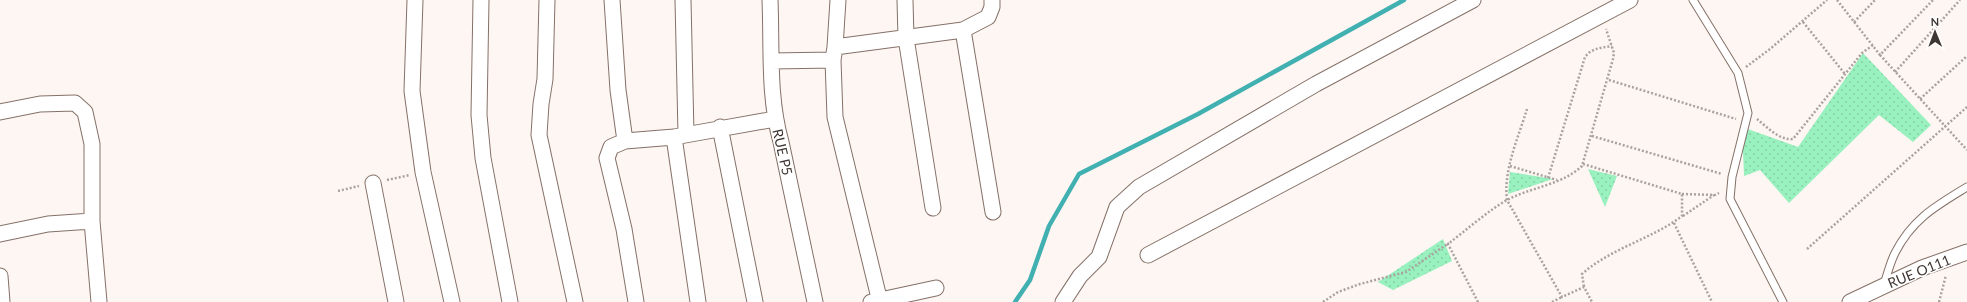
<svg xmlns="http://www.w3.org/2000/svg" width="1967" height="302" font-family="Lato,sans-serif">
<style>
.park{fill:url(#park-dots)}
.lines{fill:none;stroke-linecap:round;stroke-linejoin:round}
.stream{stroke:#40b0b1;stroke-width:4.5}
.lane-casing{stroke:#847168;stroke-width:9}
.street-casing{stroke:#847168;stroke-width:17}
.path{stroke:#aaa29e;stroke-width:2.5;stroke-dasharray:2 2;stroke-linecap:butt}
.lane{stroke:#fff;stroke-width:7}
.street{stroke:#fff;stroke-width:15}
.labels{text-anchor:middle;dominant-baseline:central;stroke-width:3;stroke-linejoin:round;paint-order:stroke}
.street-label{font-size:14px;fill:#3e3632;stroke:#fff}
</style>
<defs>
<pattern id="park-dots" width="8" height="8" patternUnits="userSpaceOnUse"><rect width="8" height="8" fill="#98f1be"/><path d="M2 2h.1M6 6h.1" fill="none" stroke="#84cfa4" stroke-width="1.8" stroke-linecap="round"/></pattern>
</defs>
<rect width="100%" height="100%" fill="#fef6f2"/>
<!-- park -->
<path class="park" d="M 1863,53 L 1931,125 L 1913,142 L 1879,115 L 1789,203 L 1760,170 L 1744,176 L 1742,127 L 1798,147 Z
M 1588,169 L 1617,176 L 1605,207 Z
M 1510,172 L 1553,179 L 1508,194 Z
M 1443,239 L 1452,261 L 1393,290 L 1378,282 Z"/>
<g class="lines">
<!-- stream -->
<path class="stream" d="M 1015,302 L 1030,280 L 1049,226 L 1079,174 L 1198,114 L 1404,0"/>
<!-- lane casing -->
<g class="lane-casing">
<path id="lane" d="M 1693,0 L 1738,73 L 1748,113 L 1732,177 L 1730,199 L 1783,302
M 1884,285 C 1887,275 1890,263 1895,253 C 1912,219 1936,206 1967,187"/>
</g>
<!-- street casing -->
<g class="street-casing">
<path id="street" d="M 415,0 L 412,91 L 423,172 L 452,302
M 481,0 L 479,115 L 483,158 L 510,302
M 547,0 L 545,79 L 541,104 L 539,135 L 575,302
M 612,0 L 618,90 L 625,141
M 683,0 L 686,134
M 770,0 C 772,48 768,96 781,142 L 815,302
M 905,0 L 906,38 L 933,208
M 963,30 L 993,212
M 835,47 L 838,0
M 833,60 L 835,117 L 880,302
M 772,61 L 833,60 L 835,47 L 963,30 L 988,17 L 992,7 L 992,0
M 0,112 L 40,104 L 75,103 L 85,112 L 92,144 L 92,221 L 99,302
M 720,127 L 755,302
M 674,137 L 698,302
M 373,183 L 396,302
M 0,234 L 48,224 L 92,221
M 1148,255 L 1630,0
M 0,276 L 2,302
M 636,302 L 624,229 L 607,158 L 611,147 L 625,141 L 674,137 L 775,119
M 871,302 L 936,288
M 1063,302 L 1080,276 L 1099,257 L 1117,207 L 1139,187 L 1316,84 L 1473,0
M 1850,302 L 1922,268 L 1967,252"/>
</g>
<!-- path -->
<path class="path" d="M 1837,0 L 1880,55 L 1933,0
M 1803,22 L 1845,74
M 1854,22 L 1875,0
M 1880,55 L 1967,150
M 1746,67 L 1770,49 L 1827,0
M 1895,72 L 1960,0
M 1609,80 L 1736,119
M 1920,99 L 1967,56
M 1527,109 C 1519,136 1503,170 1507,200 L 1562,297 L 1584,287 L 1592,302
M 1757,119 C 1767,127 1780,141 1793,139 L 1862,53 L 1873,45
M 1592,136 L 1722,174
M 1583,164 L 1682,194 L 1682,216 C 1652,239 1611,248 1582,274 L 1584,287
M 1510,166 L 1557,180
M 1548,178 L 1585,57 C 1592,48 1600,48 1612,46
M 387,180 L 410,175
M 338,191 L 359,186
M 1682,194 L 1715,195 L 1719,193
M 1683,216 L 1714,195
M 1674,223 L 1712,302
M 1807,249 L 1967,107
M 1323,302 L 1338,292 L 1360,284 L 1406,272 L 1449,243
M 1478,302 L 1448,244 C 1465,231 1489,210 1507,200 C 1531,187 1562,185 1582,166 L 1613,59 L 1614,53 L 1606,29
M 1552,302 L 1562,297
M 1939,302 L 1946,275"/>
<!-- lane -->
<use href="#lane" class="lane"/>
<!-- street -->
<use href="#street" class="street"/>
</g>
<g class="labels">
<!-- street labels -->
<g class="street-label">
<text transform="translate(783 152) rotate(77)">RUE P5</text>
<text transform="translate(1919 271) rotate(-22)">RUE O111</text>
</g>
</g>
<!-- north arrow -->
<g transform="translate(1935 32) rotate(359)" stroke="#ffffff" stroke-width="3" paint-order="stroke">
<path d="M0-3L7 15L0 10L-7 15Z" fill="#3e3632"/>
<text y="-6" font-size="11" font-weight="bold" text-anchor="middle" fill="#3e3632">N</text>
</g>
</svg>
